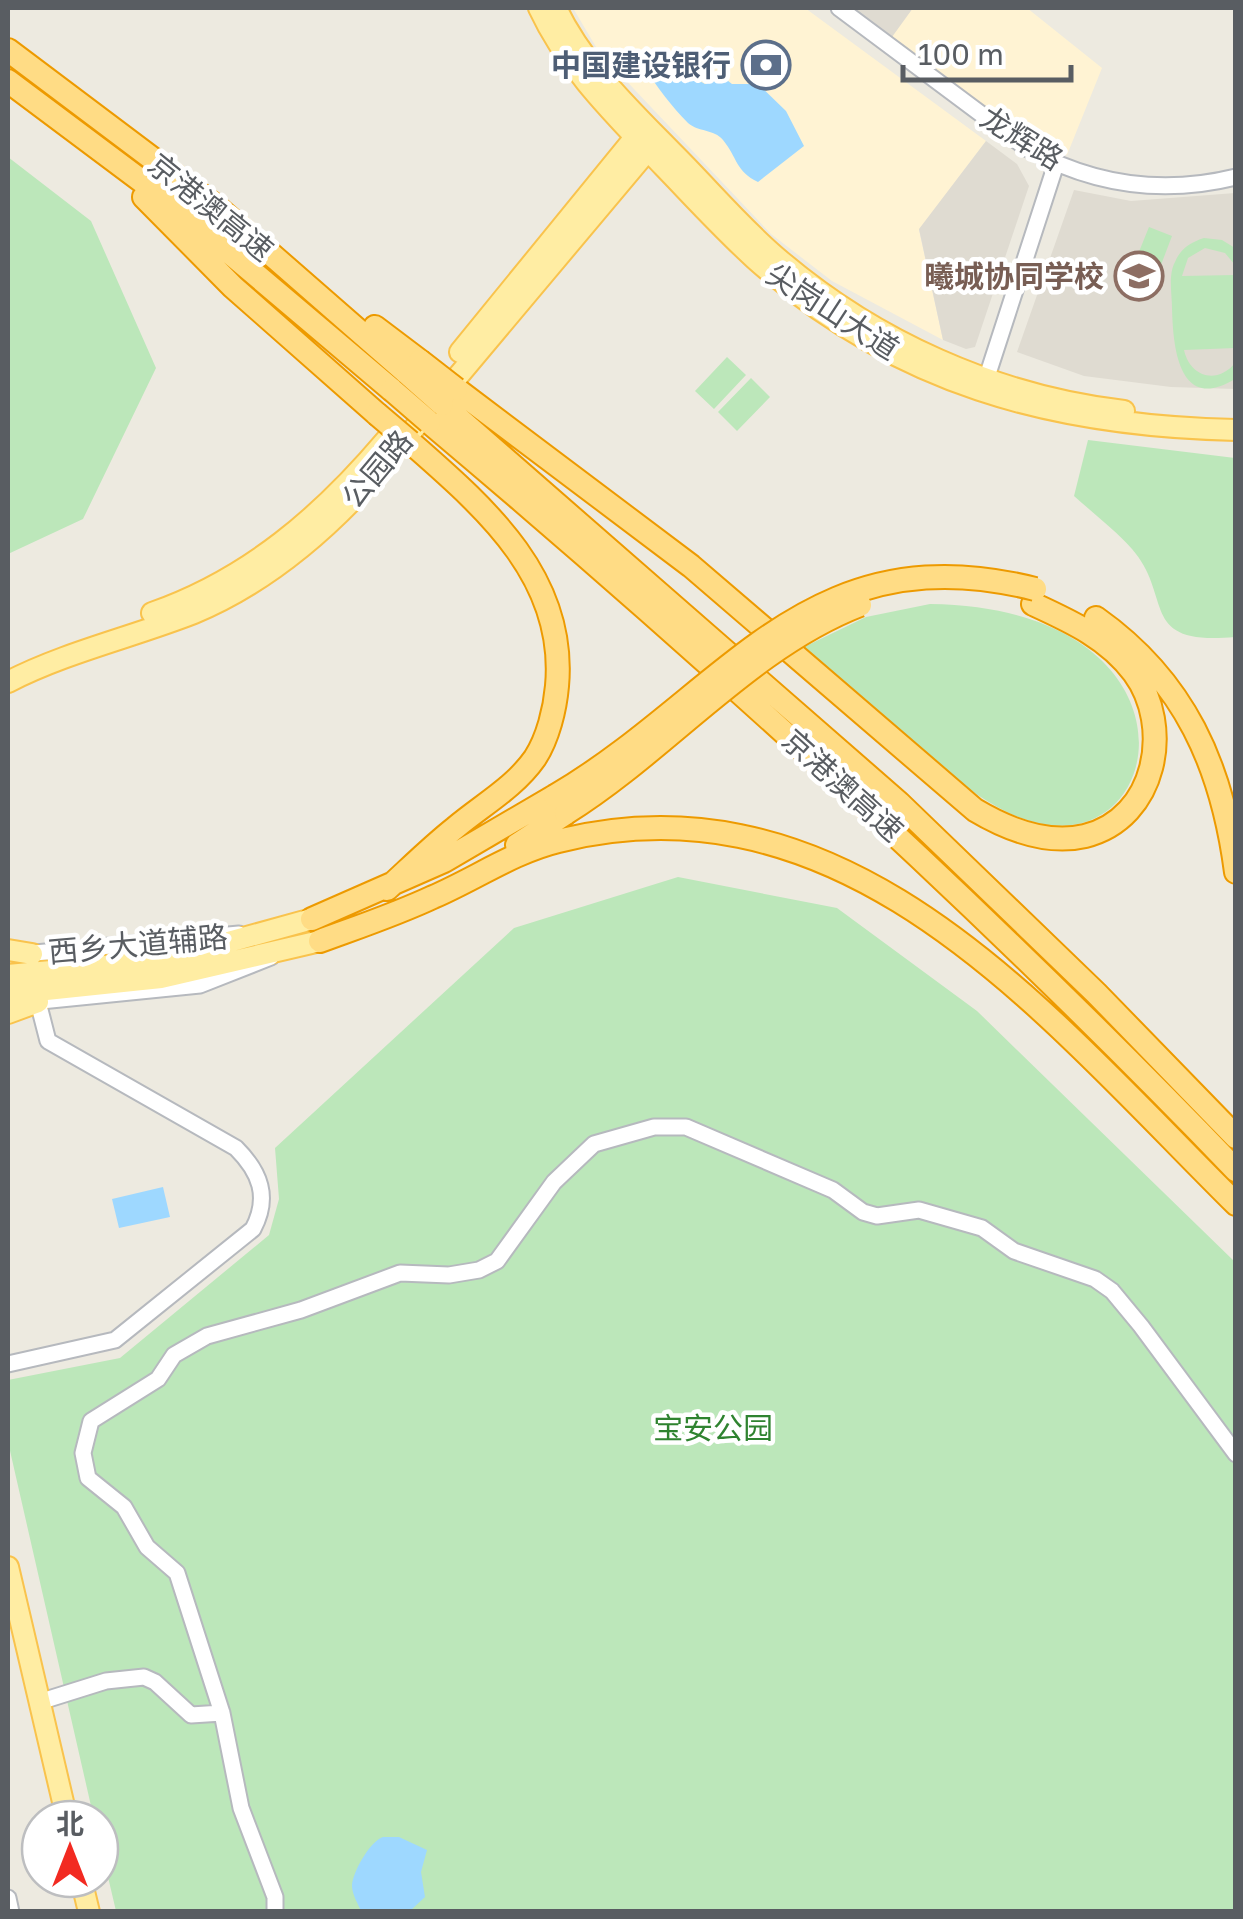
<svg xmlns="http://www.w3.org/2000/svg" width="1243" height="1919" font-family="'Golos Text','Noto Sans SC',sans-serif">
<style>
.commercial{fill:#fff3d3}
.education{fill:#dfdbd1}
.green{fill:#bce7ba}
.water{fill:#9ed8ff}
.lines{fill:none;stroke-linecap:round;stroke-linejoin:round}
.minor-casing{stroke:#b6b9be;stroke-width:19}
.major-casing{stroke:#f9c34d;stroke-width:24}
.highway-casing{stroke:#ed9a00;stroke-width:26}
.minor{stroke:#fff;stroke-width:15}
.major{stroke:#ffeda3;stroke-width:20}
.highway{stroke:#ffdc85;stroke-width:22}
.highway-bridge-casing{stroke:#ed9a00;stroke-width:26;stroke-linecap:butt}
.highway-bridge{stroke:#ffdc85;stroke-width:22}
.labels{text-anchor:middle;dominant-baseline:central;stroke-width:9;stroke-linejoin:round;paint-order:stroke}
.service-label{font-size:30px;font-weight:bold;fill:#4e5e75;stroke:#fff;text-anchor:end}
.street-label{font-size:30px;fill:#595d62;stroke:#fff}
.education-label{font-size:30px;font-weight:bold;fill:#785e54;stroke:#fff;text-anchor:end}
.park-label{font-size:30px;fill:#2f8330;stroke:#fff}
</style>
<rect width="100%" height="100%" fill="#edeae0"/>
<!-- commercial -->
<path class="commercial" d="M 573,8 L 805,8 L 986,141 L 919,230 L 943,340 L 832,281 L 771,234 L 599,52 Z
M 852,8 L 1027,8 L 1102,68 L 1067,155 L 1001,119 Z"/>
<!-- education -->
<path class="education" d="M 852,8 L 913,8 L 892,37 Z
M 986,141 L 1017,164 L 1029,186 L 975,347 L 966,349 L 943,340 L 919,229 Z
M 1074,190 L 1131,201 L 1235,193 L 1235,389 L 1171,387 L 1084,376 L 1017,352 Z"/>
<!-- green -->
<path class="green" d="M 8,157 L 91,221 L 156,368 L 83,519 L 8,554 Z
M 1149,227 L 1172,236 L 1156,278 L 1132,269 Z
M 1204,238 L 1222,240 L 1235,248 L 1235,265 L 1225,253 L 1205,248 L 1188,258 L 1182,276 L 1235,275 L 1235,348 L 1184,350 C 1190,377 1217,385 1235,363 L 1235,379 C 1178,414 1173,345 1172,308 C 1172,294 1168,275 1175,262 C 1180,249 1191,242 1204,238 Z
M 727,357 L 746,375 L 714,409 L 695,391 Z
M 751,378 L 770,397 L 737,431 L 718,412 Z
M 1088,440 L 1235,458 L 1235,637 C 1137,646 1174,597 1132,549 C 1115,530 1093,513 1074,496 Z
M 930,604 C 1226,608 1166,893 1005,811 C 942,779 859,695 804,647 L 866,617 Z
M 678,877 L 837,908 L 977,1011 L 1235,1262 L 1235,1911 L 116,1911 L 100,1843 L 100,1819 L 94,1819 L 8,1442 L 8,1380 L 120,1358 L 269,1235 L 279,1199 L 275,1148 L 514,928 Z"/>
<!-- water -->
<path class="water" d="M 661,58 C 679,65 689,76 705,84 L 723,77 L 732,84 L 758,84 L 786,111 L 804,146 L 758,182 C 736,172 737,157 723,140 C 714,129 698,132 688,123 C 671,106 658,88 644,67 Z
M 163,1187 L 170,1217 L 119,1228 L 112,1199 Z
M 383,1837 L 399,1837 L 427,1850 L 421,1872 L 425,1897 L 410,1911 L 361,1911 C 358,1904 352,1894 352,1886 C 352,1873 370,1841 383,1837 Z"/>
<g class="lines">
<!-- minor casing -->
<g class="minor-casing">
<path id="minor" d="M 839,8 L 1028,149 C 1093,185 1163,195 1236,177
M 983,389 L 1056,164
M 24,954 L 239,934
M 31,1002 L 200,985 L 271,957
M 8,1364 L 115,1340 L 253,1229 C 270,1197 260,1172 236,1148 L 48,1041 L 38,1002
M 39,1702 L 106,1681 L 144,1677 L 155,1682 L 191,1715 L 222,1713
M 8,1898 L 11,1912
M 275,1912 L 275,1897 L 241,1808 L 222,1713 L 177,1573 L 147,1547 L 124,1507 L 88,1478 L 83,1453 L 91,1421 L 158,1379 L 174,1355 L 207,1336 L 301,1310 L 400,1273 L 449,1275 L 479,1270 L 497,1261 L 554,1182 L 594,1144 L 654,1127 L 686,1127 L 833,1190 L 863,1212 L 877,1216 L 919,1210 L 982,1228 L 1014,1251 L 1095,1279 L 1112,1291 L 1141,1326 L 1236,1454"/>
</g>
<!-- major casing -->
<g class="major-casing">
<path id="major" d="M 539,8 C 569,72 616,116 664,167 C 694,198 723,230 755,259 C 895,384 1052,426 1236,430
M 556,8 C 584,66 629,108 674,154 C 708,188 739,225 775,256 C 873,341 996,396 1124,411
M 460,352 L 645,125
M 152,613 C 249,579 322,516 387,439
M 8,682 C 66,652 133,637 194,613 C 261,585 316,540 365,487 L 658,138
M 8,950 L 32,954
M 8,975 L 160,961 L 312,919
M 8,994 L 161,978 L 320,941
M 8,1013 L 38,1002
M 8,1567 L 67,1819
M 81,1879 L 89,1912"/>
</g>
<!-- highway casing -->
<g class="highway-casing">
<path id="highway" d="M 8,50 L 218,208 L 407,373
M 8,81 L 171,203 L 392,390
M 144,197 L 233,287 L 377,414
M 375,327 L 420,361
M 456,389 L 691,566 L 975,810 C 1007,829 1047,845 1085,836 C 1157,818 1173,726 1134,673 C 1108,638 1070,621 1033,604
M 442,404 L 899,803 L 1096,993 L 1236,1137
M 429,422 C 710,659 981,905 1236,1170
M 1096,618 C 1185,681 1222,766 1236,872
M 517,845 L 566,813
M 387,889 C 409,869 431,847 455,828 C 482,805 514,788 535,758 C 548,738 555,709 557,686 C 567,577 484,507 410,442
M 312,919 L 444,861 L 555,796
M 320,941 C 358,927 397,914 433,897 C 475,879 513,852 558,841 C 851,768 1050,1020 1236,1204"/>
</g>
<!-- minor -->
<use href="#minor" class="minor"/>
<!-- major -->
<use href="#major" class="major"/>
<!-- highway -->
<use href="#highway" class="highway"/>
<!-- highway-bridge casing -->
<g class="highway-bridge-casing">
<path id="highway-bridge" d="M 420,361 L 456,389
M 407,373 L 442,404
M 392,390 L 429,422
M 377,414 L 410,442
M 555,796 C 727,695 806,531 1035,589
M 566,813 C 667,750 749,648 860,605"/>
</g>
<!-- highway-bridge -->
<use href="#highway-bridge" class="highway-bridge"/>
</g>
<!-- icons -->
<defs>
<g id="bank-ring" transform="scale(2.5)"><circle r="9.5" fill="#fff" stroke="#5c6f8a" stroke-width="1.5"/><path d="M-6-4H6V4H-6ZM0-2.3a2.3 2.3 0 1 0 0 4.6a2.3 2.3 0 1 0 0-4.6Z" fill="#5c6f8a"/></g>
<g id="school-ring" transform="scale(2.5)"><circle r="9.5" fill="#fff" stroke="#8d6e63" stroke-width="1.5"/><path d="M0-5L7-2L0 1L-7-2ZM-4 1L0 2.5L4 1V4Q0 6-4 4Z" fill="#8d6e63"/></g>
</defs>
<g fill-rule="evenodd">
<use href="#bank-ring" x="766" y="65"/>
<use href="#school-ring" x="1139" y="276"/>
</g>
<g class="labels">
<!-- service labels -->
<g class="service-label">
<text x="731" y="65">中国建设银行</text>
</g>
<!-- street labels -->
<g class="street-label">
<text transform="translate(1022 138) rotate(32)">龙辉路</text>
<text transform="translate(211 207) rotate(39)">京港澳高速</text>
<text transform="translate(833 311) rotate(33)">尖岗山大道</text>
<text transform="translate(377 469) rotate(-50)">公园路</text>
<text transform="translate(843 785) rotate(42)">京港澳高速</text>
<text transform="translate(138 944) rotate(-5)">西乡大道辅路</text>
</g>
<!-- education labels -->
<g class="education-label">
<text x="1104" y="276">曦城协同学校</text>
</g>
<!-- park labels -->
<g class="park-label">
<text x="713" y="1428">宝安公园</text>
</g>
</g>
<!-- border -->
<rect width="1243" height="1919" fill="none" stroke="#595d62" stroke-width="20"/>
<!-- north arrow -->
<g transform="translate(70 1849)"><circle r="48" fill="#ffffff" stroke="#bdbec0" stroke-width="2.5"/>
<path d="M0-8L18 38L0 25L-18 38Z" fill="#f22a21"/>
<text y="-15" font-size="28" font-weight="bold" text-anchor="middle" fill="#595d62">北</text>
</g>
<!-- scale -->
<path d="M903 65v15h168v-15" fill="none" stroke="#595d62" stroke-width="5"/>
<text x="918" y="65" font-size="30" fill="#595d62" stroke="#ffffff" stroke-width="8" paint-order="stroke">100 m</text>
</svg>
